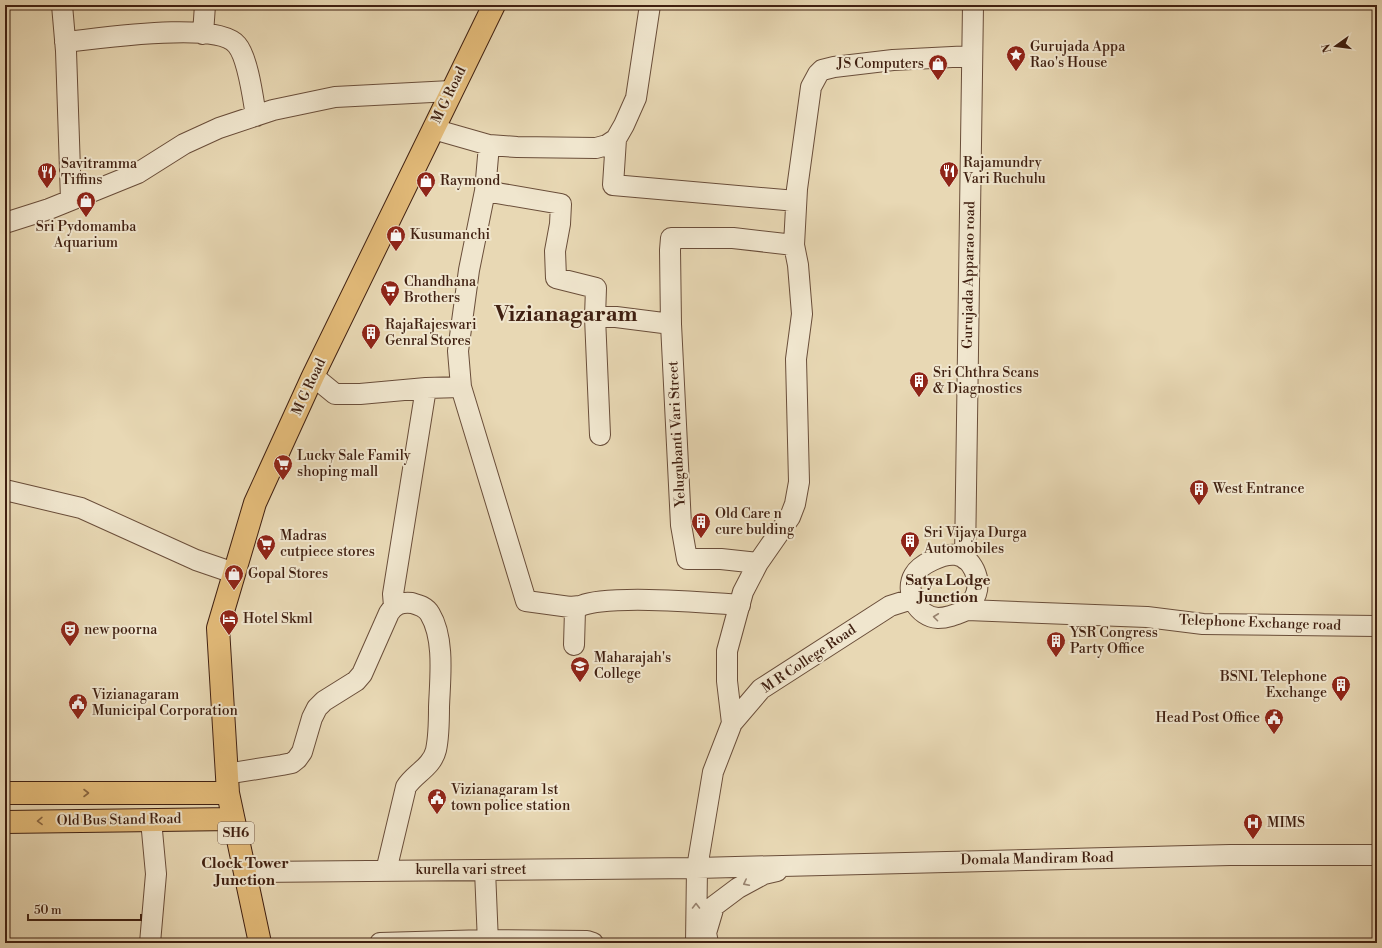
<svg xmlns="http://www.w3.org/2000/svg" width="1382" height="948" font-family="'Libre Bodoni',serif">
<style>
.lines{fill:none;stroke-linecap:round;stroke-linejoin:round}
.minor-casing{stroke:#6a4e3a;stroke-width:22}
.major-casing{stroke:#402011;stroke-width:24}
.minor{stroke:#f0e6ce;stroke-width:20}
.major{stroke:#e4bc7a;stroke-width:22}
.oneway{stroke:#988370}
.oneway2{stroke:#8a6640}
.labels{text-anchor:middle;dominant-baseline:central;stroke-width:4;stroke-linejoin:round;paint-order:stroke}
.shield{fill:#f0e6ce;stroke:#755b4a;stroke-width:1}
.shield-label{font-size:13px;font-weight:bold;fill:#402011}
.poi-label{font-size:14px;fill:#402011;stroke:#f0e6ce;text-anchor:start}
.street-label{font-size:14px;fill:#402011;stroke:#f0e6ce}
.neighbourhood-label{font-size:15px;font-weight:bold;fill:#402011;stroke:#f0e6ce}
.town-label{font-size:22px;font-weight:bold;fill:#402011;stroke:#f0e6ce}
</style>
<rect width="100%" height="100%" fill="#e8d8b4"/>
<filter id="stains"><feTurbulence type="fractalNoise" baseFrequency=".005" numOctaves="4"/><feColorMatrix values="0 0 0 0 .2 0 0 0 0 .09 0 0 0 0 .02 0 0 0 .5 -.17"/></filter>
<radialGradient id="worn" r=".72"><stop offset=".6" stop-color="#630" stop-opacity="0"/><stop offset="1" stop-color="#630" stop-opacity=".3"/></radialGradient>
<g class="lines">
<!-- minor casing -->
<g class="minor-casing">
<path id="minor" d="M 62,5 L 66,51 L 71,200
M 203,34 L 205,5
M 65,42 C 97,39 217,20 237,45 C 248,58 253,98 256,116
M 433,129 L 489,145 L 517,147 L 596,148 L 607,145 L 616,139 L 624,125 L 636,98 L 650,5
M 616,139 L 613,185 L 796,201
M 489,145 L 485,191 L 469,270 L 458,351 L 461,387 L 526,601 L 570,607 L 580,606
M 485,191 L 561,204 L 560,224 L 555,251 L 556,278 L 596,288 L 595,317
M 5,223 L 49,209 L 138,173 L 184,144 L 219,128 L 273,110 L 335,97 L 451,91
M 313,376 L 335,394 L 360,394 L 426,388
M 600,435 L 595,317 L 616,317 L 671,324
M 5,490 L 81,508 L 196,560 L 234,573
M 965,559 L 973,5
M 758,563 L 721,559 L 687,559 L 681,525 L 671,324 L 670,250 L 671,238 L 733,238 L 794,245
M 394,606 L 393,594 L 426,388 L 461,387
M 967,610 C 970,605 974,599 976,594 C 981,579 973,558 956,555 C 944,553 920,564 914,575 C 904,592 918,617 938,618 C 948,618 957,614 967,610 L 1147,617 L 1203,624 L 1377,626
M 574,645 L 575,610 C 586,592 715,603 740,605
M 732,723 L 727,681 L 727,651 L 743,592 L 758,563 L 790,517 L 795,504 L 799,482 L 796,359 L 802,314 L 798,265 L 794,245 L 797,189 L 811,87 L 818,74 L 822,70 L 834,67 L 893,60 L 972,56
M 226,774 L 282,765 L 292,763 L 297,759 L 302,752 L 312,718 L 317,708 L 324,701 L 356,681 L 362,674 L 389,613 C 395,604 401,602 412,603 C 419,605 426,607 430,614 C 445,639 440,679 439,707 C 439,721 439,736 436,750 C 432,767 414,774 406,787 L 386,871
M 485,870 L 488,943
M 245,872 L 697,868 L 1230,855 L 1377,855
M 150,943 L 156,874 L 151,820
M 380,943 L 487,940 L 587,941 L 593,943
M 696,943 L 697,868 L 713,772 L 732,723 L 761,689 L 890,606 L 912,599
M 708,943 L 706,933 L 714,906 L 738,888 L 764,874 L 777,871"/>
</g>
<!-- major casing -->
<g class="major-casing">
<path id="major" d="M 5,793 L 228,793
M 5,822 L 233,819
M 260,943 L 228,793 L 218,628 L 255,503 L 313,376 L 494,5"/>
</g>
<!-- minor -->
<use href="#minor" class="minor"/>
<!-- major -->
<use href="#major" class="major"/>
</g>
<!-- one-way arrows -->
<defs><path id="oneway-chevron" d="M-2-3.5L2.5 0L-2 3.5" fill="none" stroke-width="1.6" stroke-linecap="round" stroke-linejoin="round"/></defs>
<g class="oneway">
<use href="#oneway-chevron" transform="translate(936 617) rotate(-173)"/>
<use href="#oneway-chevron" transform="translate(746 883) rotate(153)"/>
<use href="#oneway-chevron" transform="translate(696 906) rotate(-90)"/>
</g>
<g class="oneway2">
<use href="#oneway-chevron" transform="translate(86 793)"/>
<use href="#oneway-chevron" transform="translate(40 821) rotate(179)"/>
</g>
<!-- icons -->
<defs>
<g id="sight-pin" transform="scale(1)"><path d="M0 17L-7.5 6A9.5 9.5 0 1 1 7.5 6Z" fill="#8f2418" stroke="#f0e6ce"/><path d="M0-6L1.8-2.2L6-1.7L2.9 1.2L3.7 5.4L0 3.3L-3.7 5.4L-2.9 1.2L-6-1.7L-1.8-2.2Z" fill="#fff"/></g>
<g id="shop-pin" transform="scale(1)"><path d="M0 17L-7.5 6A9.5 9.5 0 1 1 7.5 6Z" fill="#8f2418" stroke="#f0e6ce"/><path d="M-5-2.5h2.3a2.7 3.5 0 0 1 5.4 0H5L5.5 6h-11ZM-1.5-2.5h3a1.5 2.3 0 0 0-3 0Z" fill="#fff"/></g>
<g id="restaurant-pin" transform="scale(1)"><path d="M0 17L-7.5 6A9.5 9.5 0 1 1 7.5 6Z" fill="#8f2418" stroke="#f0e6ce"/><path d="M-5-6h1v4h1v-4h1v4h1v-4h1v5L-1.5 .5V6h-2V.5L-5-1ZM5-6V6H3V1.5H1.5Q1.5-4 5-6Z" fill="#fff"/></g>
<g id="supermarket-pin" transform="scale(1)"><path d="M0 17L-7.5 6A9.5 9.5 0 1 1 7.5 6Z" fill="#8f2418" stroke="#f0e6ce"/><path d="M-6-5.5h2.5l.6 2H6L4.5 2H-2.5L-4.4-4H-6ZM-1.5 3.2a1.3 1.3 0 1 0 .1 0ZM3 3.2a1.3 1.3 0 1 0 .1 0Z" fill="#fff"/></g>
<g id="building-pin" transform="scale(1)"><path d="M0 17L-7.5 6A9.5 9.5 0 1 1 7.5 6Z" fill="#8f2418" stroke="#f0e6ce"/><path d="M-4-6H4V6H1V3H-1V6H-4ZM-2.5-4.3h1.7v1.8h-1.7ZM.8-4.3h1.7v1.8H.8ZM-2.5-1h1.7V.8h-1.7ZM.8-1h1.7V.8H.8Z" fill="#fff"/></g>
<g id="hotel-pin" transform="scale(1)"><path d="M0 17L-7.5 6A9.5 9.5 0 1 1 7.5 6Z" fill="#8f2418" stroke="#f0e6ce"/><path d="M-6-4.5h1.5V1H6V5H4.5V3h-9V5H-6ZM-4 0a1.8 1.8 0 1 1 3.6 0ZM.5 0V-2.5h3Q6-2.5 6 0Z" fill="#fff"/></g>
<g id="theatre-pin" transform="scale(1)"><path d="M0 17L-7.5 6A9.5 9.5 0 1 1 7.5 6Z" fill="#8f2418" stroke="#f0e6ce"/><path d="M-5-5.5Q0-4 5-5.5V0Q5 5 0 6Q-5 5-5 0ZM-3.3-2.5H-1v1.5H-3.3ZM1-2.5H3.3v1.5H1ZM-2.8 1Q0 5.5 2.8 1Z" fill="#fff"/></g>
<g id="university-pin" transform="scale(1)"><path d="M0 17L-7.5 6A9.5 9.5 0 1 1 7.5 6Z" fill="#8f2418" stroke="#f0e6ce"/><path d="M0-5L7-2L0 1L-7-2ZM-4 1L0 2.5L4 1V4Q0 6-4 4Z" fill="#fff"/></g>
<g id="civic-pin" transform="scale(1)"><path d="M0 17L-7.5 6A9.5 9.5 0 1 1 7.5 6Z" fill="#8f2418" stroke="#f0e6ce"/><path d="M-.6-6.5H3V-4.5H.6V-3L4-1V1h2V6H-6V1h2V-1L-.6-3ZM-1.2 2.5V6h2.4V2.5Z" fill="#fff"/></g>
<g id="hospital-pin" transform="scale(1)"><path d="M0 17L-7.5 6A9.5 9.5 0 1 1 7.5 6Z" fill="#8f2418" stroke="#f0e6ce"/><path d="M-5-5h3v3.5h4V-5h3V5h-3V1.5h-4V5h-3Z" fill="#fff"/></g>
</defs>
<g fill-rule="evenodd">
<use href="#sight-pin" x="1016" y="55"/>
<use href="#shop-pin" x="938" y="64"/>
<use href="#restaurant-pin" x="949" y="171"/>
<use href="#restaurant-pin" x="47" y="172"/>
<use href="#shop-pin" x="426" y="181"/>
<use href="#shop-pin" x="86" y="201"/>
<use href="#shop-pin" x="396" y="235"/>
<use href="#supermarket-pin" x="390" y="290"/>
<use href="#building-pin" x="371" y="333"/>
<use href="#building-pin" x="919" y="381"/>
<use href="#supermarket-pin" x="283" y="464"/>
<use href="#building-pin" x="1199" y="489"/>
<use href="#building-pin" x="701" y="522"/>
<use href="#building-pin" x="910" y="541"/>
<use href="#supermarket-pin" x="266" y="544"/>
<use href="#shop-pin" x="234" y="574"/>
<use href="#hotel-pin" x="229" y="619"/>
<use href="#theatre-pin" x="70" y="630"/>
<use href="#building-pin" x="1056" y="641"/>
<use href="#university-pin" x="580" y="666"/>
<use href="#building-pin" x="1341" y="685"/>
<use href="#civic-pin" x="78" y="703"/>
<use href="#civic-pin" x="1274" y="718"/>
<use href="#civic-pin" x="437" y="798"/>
<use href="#hospital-pin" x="1253" y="823"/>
</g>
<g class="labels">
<!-- shield labels -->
<rect class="shield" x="218" y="822" width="36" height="22" rx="3"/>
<g class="shield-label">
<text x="236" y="833">SH6</text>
</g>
<!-- poi labels -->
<g class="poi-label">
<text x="1030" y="47">Gurujada Appa<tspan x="1030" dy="16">Rao's House</tspan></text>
<text x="924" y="64" text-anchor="end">JS Computers</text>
<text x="963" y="163">Rajamundry<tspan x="963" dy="16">Vari Ruchulu</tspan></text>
<text x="61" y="164">Savitramma<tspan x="61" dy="16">Tiffins</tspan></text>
<text x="440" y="181">Raymond</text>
<text x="86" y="227" text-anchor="middle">Sri Pydomamba<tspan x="86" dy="16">Aquarium</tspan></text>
<text x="410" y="235">Kusumanchi</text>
<text x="404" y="282">Chandhana<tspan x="404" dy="16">Brothers</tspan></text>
<text x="385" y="325">RajaRajeswari<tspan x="385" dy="16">Genral Stores</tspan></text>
<text x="933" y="373">Sri Chthra Scans<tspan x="933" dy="16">&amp; Diagnostics</tspan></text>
<text x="297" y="456">Lucky Sale Family<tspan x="297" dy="16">shoping mall</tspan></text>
<text x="1213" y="489">West Entrance</text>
<text x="715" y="514">Old Care n<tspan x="715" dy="16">cure bulding</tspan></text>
<text x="924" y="533">Sri Vijaya Durga<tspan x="924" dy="16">Automobiles</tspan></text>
<text x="280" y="536">Madras<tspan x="280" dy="16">cutpiece stores</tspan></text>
<text x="248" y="574">Gopal Stores</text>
<text x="243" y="619">Hotel Skml</text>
<text x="84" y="630">new poorna</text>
<text x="1070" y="633">YSR Congress<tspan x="1070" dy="16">Party Office</tspan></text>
<text x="594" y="658">Maharajah's<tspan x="594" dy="16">College</tspan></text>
<text x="1327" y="677" text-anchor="end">BSNL Telephone<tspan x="1327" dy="16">Exchange</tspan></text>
<text x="92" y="695">Vizianagaram<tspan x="92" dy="16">Municipal Corporation</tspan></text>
<text x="1260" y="718" text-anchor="end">Head Post Office</text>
<text x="451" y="790">Vizianagaram 1st<tspan x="451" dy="16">town police station</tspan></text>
<text x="1267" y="823">MIMS</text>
</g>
<!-- street labels -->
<g class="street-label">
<text transform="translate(449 95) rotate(-64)">M G Road</text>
<text transform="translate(969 275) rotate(-89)">Gurujada Apparao road</text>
<text transform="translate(309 387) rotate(-65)">M G Road</text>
<text transform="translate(677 434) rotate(-93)">Yelugubanti Vari Street</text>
<text transform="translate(1260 623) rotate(2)">Telephone Exchange road</text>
<text transform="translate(809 659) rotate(-34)">M R College Road</text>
<text transform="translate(119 820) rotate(-1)">Old Bus Stand Road</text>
<text transform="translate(1037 859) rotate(-1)">Domala Mandiram Road</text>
<text x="471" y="870">kurella vari street</text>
</g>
<!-- neighbourhood labels -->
<g class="neighbourhood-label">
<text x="948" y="580">Satya Lodge<tspan x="948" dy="17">Junction</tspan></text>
<text x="245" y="863">Clock Tower<tspan x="245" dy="17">Junction</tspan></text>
</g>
<!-- town labels -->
<g class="town-label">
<text x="566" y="314">Vizianagaram</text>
</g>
</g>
<!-- margin -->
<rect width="1382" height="948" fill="none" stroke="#e8d8b4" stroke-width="20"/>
<rect x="6" y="6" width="1370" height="936" fill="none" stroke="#402011" stroke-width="2"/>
<rect x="10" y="10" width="1362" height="928" fill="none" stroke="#402011"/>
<!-- north arrow -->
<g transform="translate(1336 46) rotate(256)" stroke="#f0e6ce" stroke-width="3" paint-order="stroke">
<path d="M0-3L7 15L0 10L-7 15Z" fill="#402011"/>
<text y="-6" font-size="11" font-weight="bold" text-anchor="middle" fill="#402011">N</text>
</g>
<!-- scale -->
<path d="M28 914v6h113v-6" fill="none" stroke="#402011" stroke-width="2"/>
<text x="34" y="914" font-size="12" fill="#402011" stroke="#f0e6ce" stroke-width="3" paint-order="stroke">50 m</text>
<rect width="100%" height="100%" filter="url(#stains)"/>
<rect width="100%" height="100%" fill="url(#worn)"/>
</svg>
